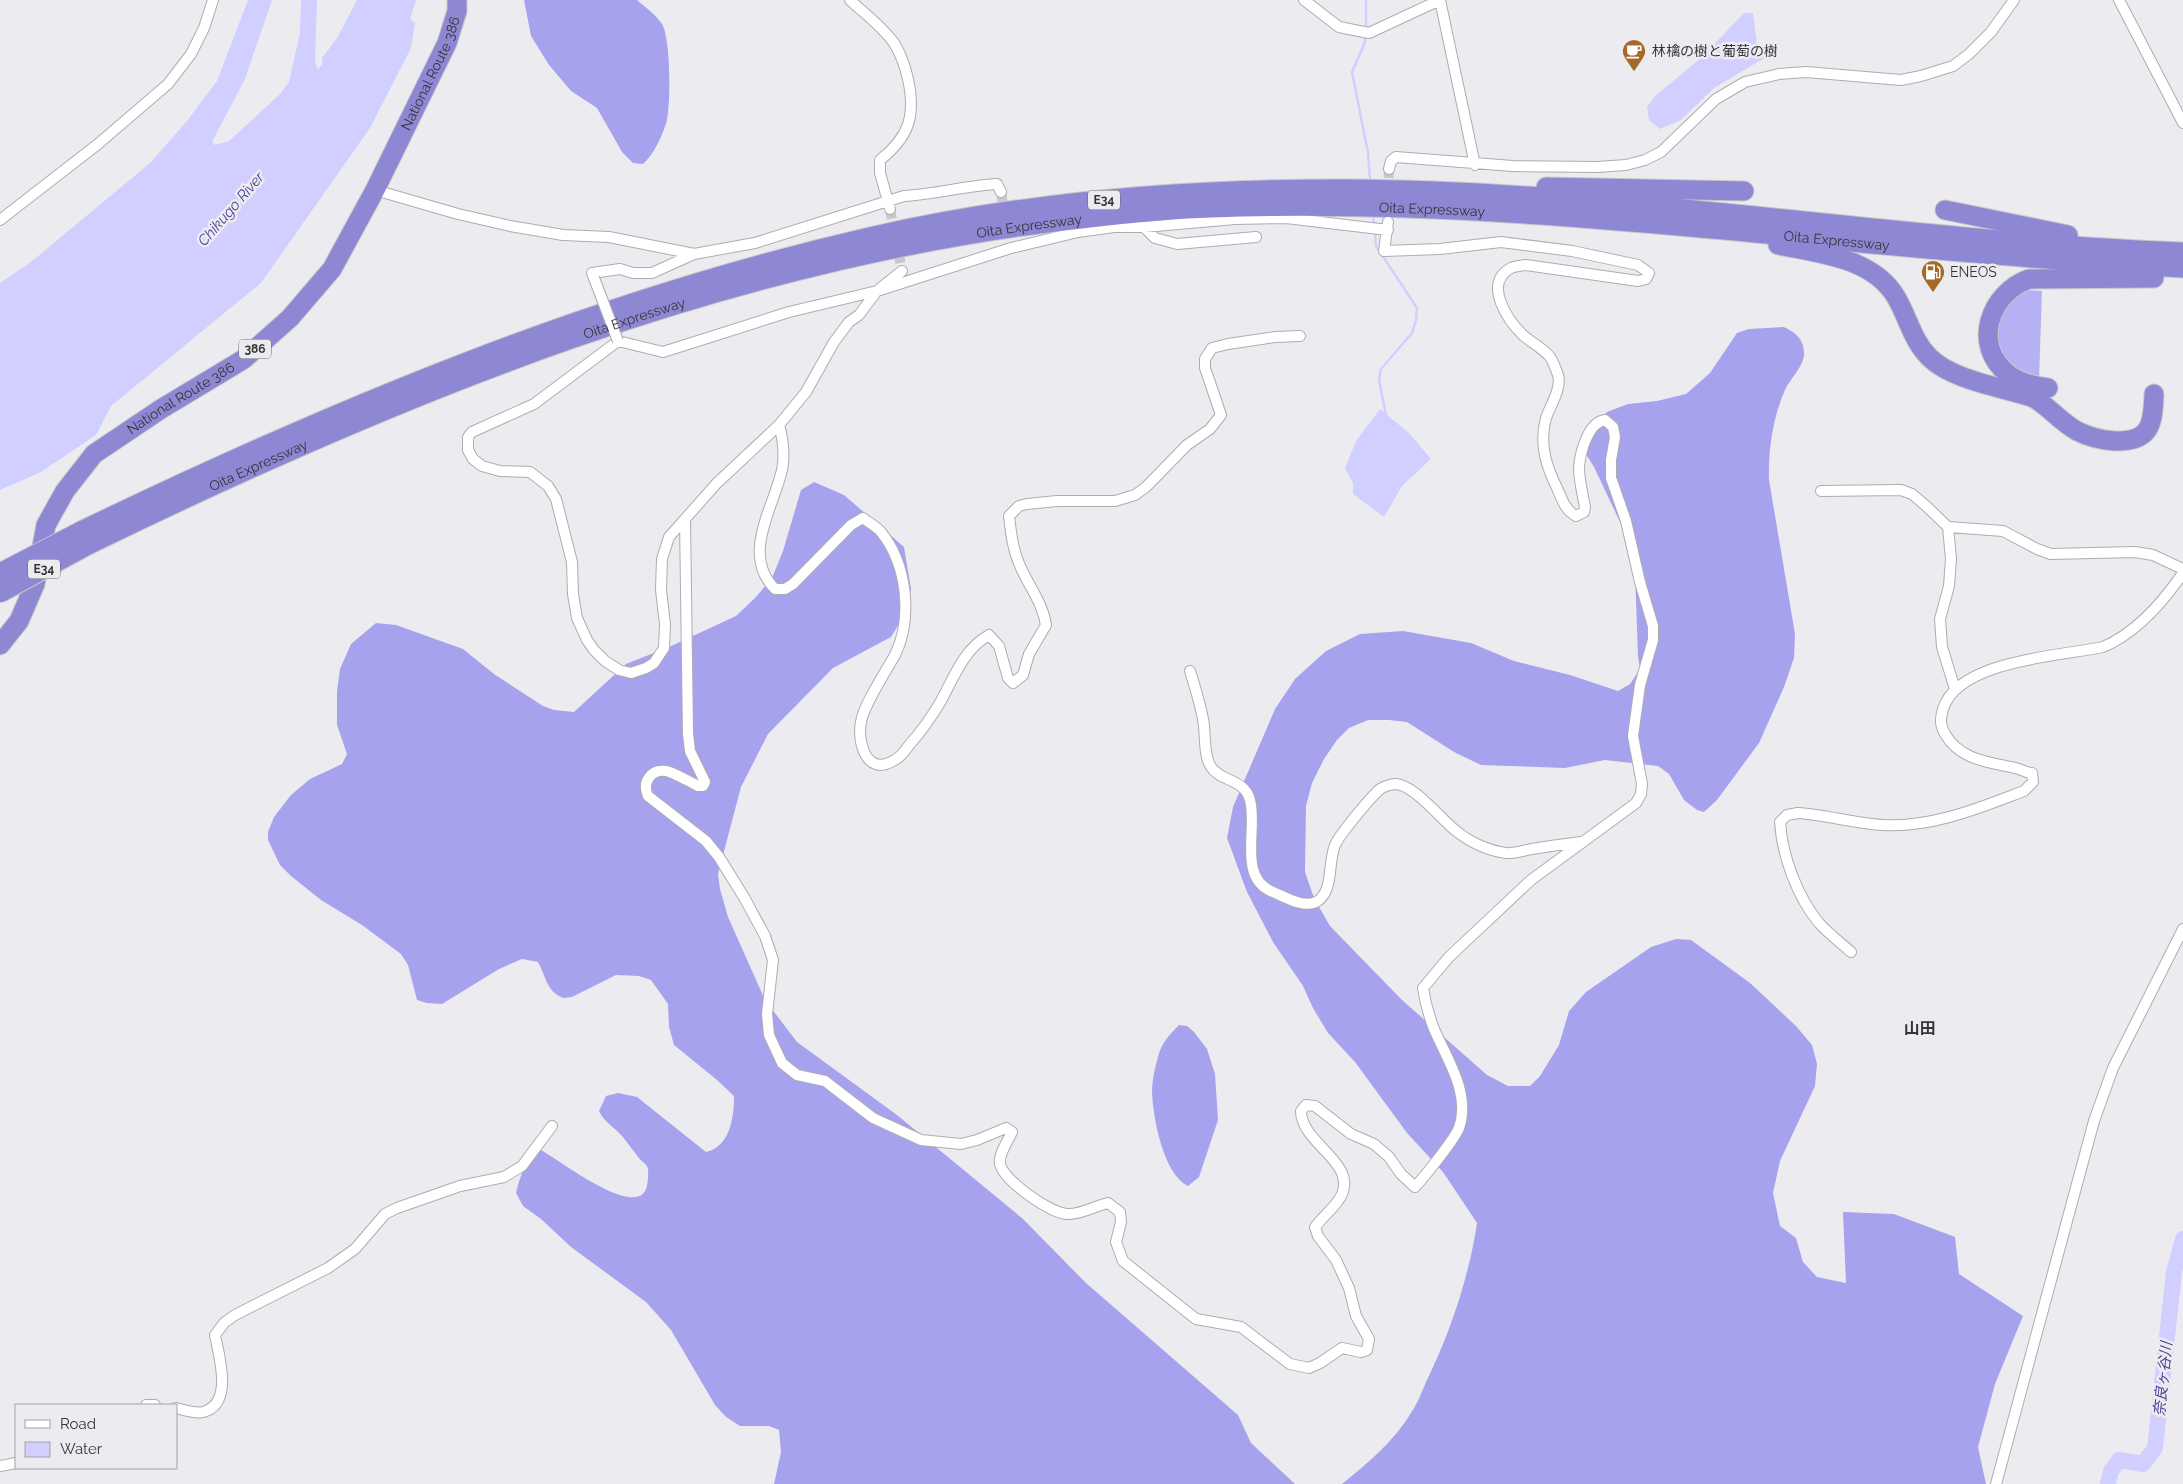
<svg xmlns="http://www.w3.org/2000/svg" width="2183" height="1484" font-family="Raleway,'Noto Sans JP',sans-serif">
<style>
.green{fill:#b5b1f3}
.forest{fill:#a7a2ee}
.water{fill:#d1cfff}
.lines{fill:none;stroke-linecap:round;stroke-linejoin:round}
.stream{stroke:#d1cfff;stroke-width:2.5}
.river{stroke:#d1cfff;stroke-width:16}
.street-tunnel{stroke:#c8c8cb;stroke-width:10;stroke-dasharray:10 5;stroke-linecap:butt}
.street-casing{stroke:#adadb0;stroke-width:12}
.highway-casing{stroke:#c7c7c7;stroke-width:21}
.street{stroke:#fff;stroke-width:10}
.highway{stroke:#8d87d4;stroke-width:19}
.street-bridge-casing{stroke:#adadb0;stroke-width:12;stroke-linecap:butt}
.highway-bridge-casing{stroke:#c7c7c7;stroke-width:21;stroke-linecap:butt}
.street-bridge{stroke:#fff;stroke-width:10}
.highway-bridge{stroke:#8d87d4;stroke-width:19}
.labels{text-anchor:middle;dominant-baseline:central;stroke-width:5;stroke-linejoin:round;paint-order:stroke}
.shield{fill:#ececf0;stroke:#6d6d6f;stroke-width:1}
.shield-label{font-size:12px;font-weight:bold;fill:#363638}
.poi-label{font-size:14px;fill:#363638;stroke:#ececf0;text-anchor:start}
.street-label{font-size:14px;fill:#363638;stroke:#ececf0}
.water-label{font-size:15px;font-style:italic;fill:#50429a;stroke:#ececf0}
.quarter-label{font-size:16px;font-weight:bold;fill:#363638;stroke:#ececf0}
</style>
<rect width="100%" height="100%" fill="#ececf0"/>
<!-- green -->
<path class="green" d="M 2023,290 L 2042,291 L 2039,381 L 2007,365 L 1996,342 L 1999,314 Z"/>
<!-- forest -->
<path class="forest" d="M 524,0 L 637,0 C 645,7 656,15 662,24 C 671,39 671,107 666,124 C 661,138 654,154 643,164 L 633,163 L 622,152 L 597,108 L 571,91 L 549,65 L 531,36 Z
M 1784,327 C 1797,333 1805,341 1804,356 C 1802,368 1790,379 1785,390 C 1773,417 1768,450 1769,480 L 1795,634 L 1794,658 L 1784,687 L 1759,743 L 1717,800 L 1704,812 L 1697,810 L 1684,800 L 1669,774 L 1658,766 L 1605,760 L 1565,768 L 1481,765 L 1454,752 L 1407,722 L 1389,720 L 1368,720 L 1349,728 L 1337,740 L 1324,759 L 1312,783 L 1306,806 L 1305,872 L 1314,898 L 1330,926 L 1402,1000 L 1487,1075 L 1508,1086 L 1530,1086 L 1540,1076 L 1559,1045 L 1569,1011 L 1586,992 L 1651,947 L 1676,939 L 1691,940 L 1750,983 L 1796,1026 L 1812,1045 L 1817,1064 L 1815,1086 L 1780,1161 L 1773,1193 L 1780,1226 L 1796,1238 L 1803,1262 L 1817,1277 L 1846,1283 L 1843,1212 L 1894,1214 L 1955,1237 L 1959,1274 L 2023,1316 L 1995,1384 L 1978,1447 L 1986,1484 L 1342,1484 C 1368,1463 1394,1441 1411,1413 C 1417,1404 1422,1392 1426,1382 C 1450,1333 1469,1277 1477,1223 L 1443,1172 L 1407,1133 L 1355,1062 L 1328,1033 L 1313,1008 L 1303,986 L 1273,942 L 1247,892 L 1227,838 L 1233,807 L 1275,709 L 1295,679 L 1326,651 L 1360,634 L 1403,631 L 1471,643 L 1514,661 L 1570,675 L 1618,691 L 1630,684 L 1640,669 L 1638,656 L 1634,544 L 1629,531 L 1620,522 L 1594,467 L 1584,451 L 1589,431 L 1607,412 L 1628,404 L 1657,401 L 1686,394 L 1710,373 L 1737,333 L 1749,329 Z
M 814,482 L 844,495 L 904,547 L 911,589 L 905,614 L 891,637 L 833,668 L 768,734 L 741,787 L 718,874 L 720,889 L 728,917 L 765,1000 L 797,1042 L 897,1115 L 1023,1219 L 1086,1283 L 1238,1415 L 1251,1443 L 1295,1484 L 774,1484 L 781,1452 L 779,1430 L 769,1426 L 740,1426 L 726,1417 L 715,1405 L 671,1330 L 646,1302 L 571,1247 L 541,1219 L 523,1206 L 516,1193 C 520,1175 526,1162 539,1149 C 553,1155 641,1225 647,1185 C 648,1181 649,1170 647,1166 C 645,1163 641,1161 639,1158 C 633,1151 628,1143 622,1136 C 614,1127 604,1122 599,1111 L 606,1096 L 618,1093 L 637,1097 L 706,1152 C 730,1147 734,1117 734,1096 L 717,1080 L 674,1045 L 669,1027 L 668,1004 L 651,980 L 639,976 L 616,975 L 572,997 L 563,998 C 546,991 546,976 538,962 L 522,959 L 499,969 L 442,1004 L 427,1003 L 417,1000 L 408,965 L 401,954 L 362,925 L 321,900 L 291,876 L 280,865 L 268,840 L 268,832 L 274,817 L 291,795 L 310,779 L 342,764 L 347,754 L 337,725 L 337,691 L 340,669 L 351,644 L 376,623 L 396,625 L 463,649 L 494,674 L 543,706 L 554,710 L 574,712 L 626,664 L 669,647 L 736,616 L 755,598 L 772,578 L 783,551 L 801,490 Z
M 1179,1025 L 1187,1026 L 1194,1032 L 1207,1049 L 1215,1074 L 1218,1120 L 1199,1177 L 1188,1186 C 1163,1174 1153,1117 1152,1092 C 1152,1081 1155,1067 1158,1057 C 1161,1044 1169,1035 1179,1025 Z"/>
<!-- water -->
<path class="water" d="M 248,0 L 272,0 L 245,79 L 212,142 L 215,145 L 229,141 L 279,95 L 289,82 L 300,33 L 301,0 L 317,0 L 315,62 L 318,69 L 322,65 L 322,58 L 337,38 L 357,0 L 416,0 L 410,19 L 415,23 L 411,48 L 370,128 L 261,283 L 111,406 L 96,435 L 41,472 L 0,490 L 0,283 L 31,262 L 150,163 L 187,121 L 217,81 Z
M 1744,13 L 1753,13 L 1757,45 L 1766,57 L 1714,88 L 1681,120 L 1660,129 L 1649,120 L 1647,107 L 1656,95 L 1701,58 Z
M 1380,409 L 1409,433 L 1431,459 L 1402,486 L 1384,517 L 1353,494 L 1353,483 L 1345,468 L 1356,441 Z"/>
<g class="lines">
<!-- stream -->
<path class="stream" d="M 1366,0 L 1366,28
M 1365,36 L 1365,42 L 1352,72 L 1368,153 L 1370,180
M 1373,214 L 1374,226
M 1375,232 L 1376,246 L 1417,308 L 1416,320 L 1412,333 L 1381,369 L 1379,380 L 1386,415"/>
<!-- river -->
<path class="river" d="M 2108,1484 L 2111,1471 L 2119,1460 L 2143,1464 L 2155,1448 L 2174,1272 L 2183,1239"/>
<!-- street-tunnel -->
<path class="street-tunnel" d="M 1001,192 L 1005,216
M 1388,193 L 1389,169
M 890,209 L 902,271"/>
<!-- street casing -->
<g class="street-casing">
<path id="street" d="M 850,0 C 865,14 882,26 894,43 C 901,54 905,66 908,79 C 916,116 909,137 880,160 L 880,173 L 890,209
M 1304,0 L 1339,27 L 1369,33 L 1440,0
M 1440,0 L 1475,165
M 2119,0 L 2183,123
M 1389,169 L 1391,161 L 1396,157 L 1513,166 L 1597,167 L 1626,165 L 1645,160 L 1661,152 L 1716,99 L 1745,82 L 1779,74 L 1806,72 L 1901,80 L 1921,76 L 1953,66 L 1969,54 L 1991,32 L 2014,0
M 375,190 L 458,214 L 510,226 L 563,235 L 609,237 L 694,254 L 755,243 L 904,196 C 935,194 965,186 997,184 L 1001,192
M 0,220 L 98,144 L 168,84 L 191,54 L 204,28 L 213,0
M 1144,227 L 1155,238 L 1177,244 L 1256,237
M 902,271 L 877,291 L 859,315 L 849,322 L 834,342 L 806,392 L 779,425 L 717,483 L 669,537 L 662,559 L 661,590 L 665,624 L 664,648 L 654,663 L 646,668 L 631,673 L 619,670 L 605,661 L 594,650 L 587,640 L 577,618 L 573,594 L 572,562 L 556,499 L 548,486 L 530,472 L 500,471 L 482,466 L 473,459 L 468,450 L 468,437 L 472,432 L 534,404 L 618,341 L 663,352 L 789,312 L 877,291 L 1011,248 L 1078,232 L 1114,227 L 1144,227 L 1235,219 L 1286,218 L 1388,230
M 594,278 L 592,273 L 620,269 L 633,273 L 652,273 L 694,254
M 779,425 C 783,439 785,455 782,470 C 773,509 741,555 775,589 L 785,589 L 793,584 L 851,525 L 863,518 C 869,523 877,527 881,532 C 907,564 913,618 895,655 C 886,671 863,706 861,722 C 857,741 866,775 891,762 C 900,758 904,752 910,744 C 922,731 932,716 941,701 C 954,677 964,649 989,635 L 999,646 L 1008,678 L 1013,683 L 1023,675 L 1029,654 L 1046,625 C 1043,604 1030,588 1021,568 C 1013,551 1011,534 1009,516 L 1019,506 L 1027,504 L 1057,501 L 1115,501 L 1135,495 L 1146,487 L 1187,445 L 1210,429 L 1221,415 L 1205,368 L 1205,359 L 1212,348 L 1228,344 L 1275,337 L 1300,336
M 1821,491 L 1901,490 L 1912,494 L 1925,505 L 1948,527 L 2003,531 L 2037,549 L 2051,554 L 2135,552 L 2153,555 L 2183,569
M 685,519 L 688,734 L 690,751 L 705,782 L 703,786 L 698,786 C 690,782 673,772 666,771 C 650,769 642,783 648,796 L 706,841 L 719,857 L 745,899 L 765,936 L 773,960 L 767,1014 L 769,1035 L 782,1063 L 797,1075 L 825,1081 L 873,1118 L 921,1140 L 961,1144 L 977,1140 L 1006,1128 L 1012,1132 C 1008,1141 998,1155 1000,1164 C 1004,1181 1050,1213 1067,1214 C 1080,1215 1095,1206 1108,1203 L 1120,1212 L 1121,1222 L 1116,1242 L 1123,1261 L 1196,1319 L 1241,1327 L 1290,1364 L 1309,1368 L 1320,1363 L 1342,1348 L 1361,1352 L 1367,1350 L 1369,1339 L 1356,1316 L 1349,1288 L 1336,1260 L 1318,1236 L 1315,1227 C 1323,1216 1337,1206 1342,1194 C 1356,1162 1301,1143 1301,1111 L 1306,1105 L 1315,1106 L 1351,1134 L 1374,1144 L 1389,1157 L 1401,1174 L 1415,1187 C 1425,1176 1454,1140 1459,1128 C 1471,1094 1447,1059 1434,1029 C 1429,1016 1425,1002 1423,988 L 1449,957 L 1531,880 L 1636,803 L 1641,794 L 1642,784 L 1633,736 L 1640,685 L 1653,640 L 1653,626 L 1640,582 L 1626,521 L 1611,478 L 1611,460 L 1615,437 L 1613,427 L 1605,420 C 1588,422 1580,453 1579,468 C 1579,481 1583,495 1585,507 L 1584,512 L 1576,516 C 1565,510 1562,499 1557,488 C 1546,466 1539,443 1546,418 C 1550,406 1562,388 1558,375 C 1557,372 1552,359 1550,357 C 1544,349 1532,343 1524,336 C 1508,321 1482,283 1511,268 C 1515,266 1521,266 1526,265 L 1638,281 L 1646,279 L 1649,273 L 1638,265 L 1572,251 L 1501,242 L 1440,249 L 1384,251 L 1388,222
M 1948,527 L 1951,559 L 1949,586 L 1940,619 L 1942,647 L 1955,689
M 1190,671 C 1195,687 1200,703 1203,719 C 1206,733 1203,755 1211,767 C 1221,782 1245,779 1250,800 C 1258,829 1237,878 1273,892 C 1285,897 1303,908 1316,902 C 1335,892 1327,859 1336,843 C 1341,833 1370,798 1379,790 C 1382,787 1391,784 1396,784 C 1414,785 1441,819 1455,830 C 1469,842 1489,851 1506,853 C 1515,854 1524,850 1532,849 C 1549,846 1565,844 1581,842
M 1851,952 C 1841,943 1829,934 1819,923 C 1798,898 1782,856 1780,822 L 1787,815 L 1798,813 C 1826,815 1854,823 1882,825 C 1932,828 1979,808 2024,791 L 2033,782 L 2032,773 C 2027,773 2021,769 2015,768 C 1988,762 1960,760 1945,734 C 1940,725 1940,719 1943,709 C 1958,660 2061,656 2103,647 C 2136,633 2163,602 2183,573
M 146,1405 L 155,1405
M 176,1408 C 184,1410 196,1414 203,1412 C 234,1404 219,1356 215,1335 L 224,1323 L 235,1315 L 328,1268 L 355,1249 L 385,1214 L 397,1208 L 460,1186 L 504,1177 L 522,1166 L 552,1126
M 0,1466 L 16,1463
M 1996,1484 L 2094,1121 L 2113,1068 L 2183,929"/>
</g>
<!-- highway casing -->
<g class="highway-casing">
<g id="highway">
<path d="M 1546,187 L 1744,191"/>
<path d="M 1945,210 L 2068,235"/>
<path d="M 1778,245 C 1819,253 1873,258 1896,297 C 1908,317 1912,340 1929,357 C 1953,381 2003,387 2034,398 C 2050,408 2061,422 2077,431 C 2089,437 2102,440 2114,441 C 2150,442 2153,426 2154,394"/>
<path d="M 2048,388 C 2034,386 2019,383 2008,374 C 1971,345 1990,293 2029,279 L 2154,278"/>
<path d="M 81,531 C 336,408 597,299 874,236 C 1028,201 1190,188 1349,189 C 1628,191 1904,241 2183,252"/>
<path id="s1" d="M 88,545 C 402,392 732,257 1081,219 C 1124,214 1168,209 1211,208 C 1537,196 1858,252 2183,268"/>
<path id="s2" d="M 0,645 L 19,621 L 35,584 L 46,525 L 65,491 L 94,454 L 161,409 L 244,359 L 290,318 L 332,269 L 375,190 L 447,43 L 457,11 L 457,0"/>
</g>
</g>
<!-- street -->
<use href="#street" class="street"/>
<!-- highway -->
<use href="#highway" class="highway"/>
<!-- street-bridge casing -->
<g class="street-bridge-casing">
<path id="street-bridge" d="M 594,278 L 618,341"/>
</g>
<!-- highway-bridge casing -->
<g class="highway-bridge-casing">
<path id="highway-bridge" d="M 0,573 L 81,531
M 0,593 L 88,545"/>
</g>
<!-- street-bridge -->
<use href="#street-bridge" class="street-bridge"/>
<!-- highway-bridge -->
<use href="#highway-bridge" class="highway-bridge"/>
</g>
<!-- icons -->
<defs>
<g id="cafe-pin" transform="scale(1.25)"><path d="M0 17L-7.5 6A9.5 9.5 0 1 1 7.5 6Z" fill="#a56a2b" stroke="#ececf0"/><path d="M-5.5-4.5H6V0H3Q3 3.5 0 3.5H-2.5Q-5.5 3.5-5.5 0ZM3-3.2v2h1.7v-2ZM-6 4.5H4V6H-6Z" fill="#fff"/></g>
<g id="fuel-pin" transform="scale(1.25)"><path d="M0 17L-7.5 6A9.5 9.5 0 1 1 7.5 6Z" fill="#a56a2b" stroke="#ececf0"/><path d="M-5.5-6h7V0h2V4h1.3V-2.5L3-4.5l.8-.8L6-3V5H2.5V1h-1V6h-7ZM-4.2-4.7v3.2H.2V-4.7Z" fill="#fff"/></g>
</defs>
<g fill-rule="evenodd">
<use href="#cafe-pin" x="1634" y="51"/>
<use href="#fuel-pin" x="1933" y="272"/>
</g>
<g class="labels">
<!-- shield labels -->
<g class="shield">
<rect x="1088" y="190.5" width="32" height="19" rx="4"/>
<rect x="239" y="339.5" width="32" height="19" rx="4"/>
<rect x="28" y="559.5" width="32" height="19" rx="4"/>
</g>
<g class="shield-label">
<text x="1104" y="200">E34</text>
<text x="255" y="349">386</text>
<text x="44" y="569">E34</text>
</g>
<!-- poi labels -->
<g class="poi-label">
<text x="1652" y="51">林檎の樹と葡萄の樹</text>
<text x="1950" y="272">ENEOS</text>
</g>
<!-- street labels -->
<g class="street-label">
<text stroke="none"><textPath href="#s2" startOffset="740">National Route 386</textPath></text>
<text stroke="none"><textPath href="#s1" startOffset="1402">Oita Expressway</textPath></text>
<text stroke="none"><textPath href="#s1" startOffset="998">Oita Expressway</textPath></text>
<text stroke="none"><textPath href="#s1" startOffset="1808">Oita Expressway</textPath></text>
<text stroke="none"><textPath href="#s1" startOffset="592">Oita Expressway</textPath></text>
<text stroke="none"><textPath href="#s2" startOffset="320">National Route 386</textPath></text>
<text stroke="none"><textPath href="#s1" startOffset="188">Oita Expressway</textPath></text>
</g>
<!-- water labels -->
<g class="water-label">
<text transform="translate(231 209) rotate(-49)">Chikugo River</text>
<text transform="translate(2163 1379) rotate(-84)">奈良ヶ谷川</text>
</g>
<!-- quarter labels -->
<g class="quarter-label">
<text x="1920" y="1028">山田</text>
</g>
</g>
<!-- legend -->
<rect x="15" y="1404" width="162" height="65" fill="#ececf0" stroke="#a3a3a6"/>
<rect x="25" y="1420" width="25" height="8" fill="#ffffff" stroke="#a3a3a6"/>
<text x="60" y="1429" font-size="15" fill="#363638">Road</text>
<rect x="25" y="1442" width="25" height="15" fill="#d1cfff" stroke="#a3a3a6"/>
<text x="60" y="1454" font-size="15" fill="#363638">Water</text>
</svg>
